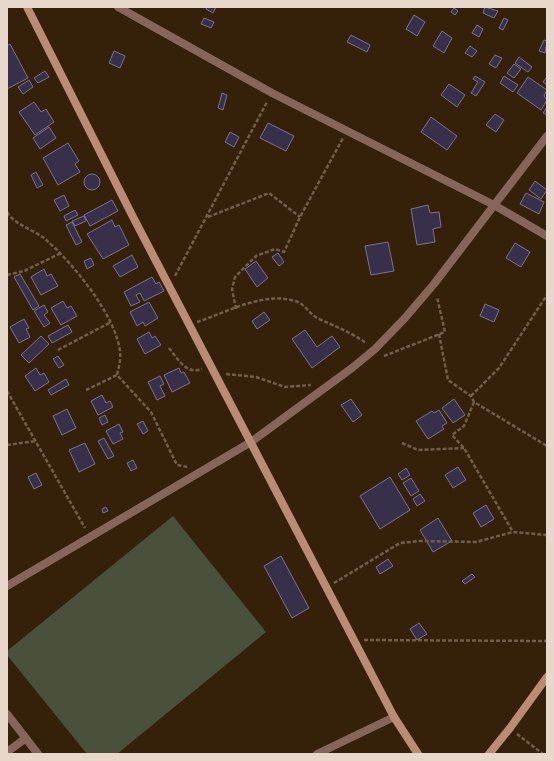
<svg xmlns="http://www.w3.org/2000/svg" width="554" height="761" font-family="Arial,sans-serif">
<style>
.green{fill:#49503c}
.building{fill:#38304b;stroke:#7b7391}
.lines{fill:none;stroke-linecap:round;stroke-linejoin:round}
.path{stroke:#715e4b;stroke-width:2.5;stroke-dasharray:4 2;stroke-linecap:butt}
.street{stroke:#866659;stroke-width:8}
.secondary{stroke:#bc8b75;stroke-width:8}
</style>
<rect width="100%" height="100%" fill="#35200a"/>
<!-- green -->
<path class="green" d="M 173,516 L 266,632 L 117,754 L 87,754 L 7,655 L 7,651 Z"/>
<!-- building -->
<path class="building" d="M 207,7 L 216,7 L 213,13 L 206,9 Z
M 485,7 L 498,11 L 494,18 L 483,13 Z
M 454,8 L 458,11 L 455,15 L 451,12 Z
M 414,15 L 425,22 L 417,36 L 406,29 Z
M 204,18 L 214,22 L 211,28 L 201,24 Z
M 504,18 L 508,20 L 503,30 L 499,28 Z
M 477,25 L 483,29 L 479,37 L 472,33 Z
M 442,31 L 452,38 L 444,53 L 433,46 Z
M 351,35 L 370,45 L 367,52 L 347,42 Z
M 544,40 L 547,41 L 545,53 L 539,51 Z
M 10,44 L 28,78 L 7,89 L 7,46 Z
M 470,46 L 477,51 L 472,57 L 465,53 Z
M 114,51 L 125,56 L 120,68 L 109,63 Z
M 495,55 L 502,58 L 496,68 L 489,64 Z
M 519,57 L 532,67 L 528,72 L 515,63 Z
M 514,64 L 521,69 L 514,78 L 507,73 Z
M 45,71 L 49,77 L 38,83 L 34,78 Z
M 475,76 L 485,82 L 476,96 L 471,93 L 478,82 L 473,79 Z
M 504,76 L 518,85 L 513,92 L 500,83 Z
M 528,77 L 547,90 L 544,96 L 547,100 L 541,110 L 517,93 Z
M 546,78 L 547,78 L 547,85 L 543,82 Z
M 29,80 L 33,87 L 23,94 L 18,87 Z
M 449,84 L 465,95 L 457,107 L 441,95 Z
M 222,93 L 227,95 L 223,110 L 218,108 Z
M 34,102 L 41,112 L 46,109 L 54,122 L 35,135 L 19,112 Z
M 547,107 L 547,115 L 543,113 Z
M 495,114 L 504,120 L 496,132 L 486,125 Z
M 431,117 L 457,136 L 447,150 L 421,132 Z
M 268,123 L 294,136 L 286,151 L 260,138 Z
M 49,127 L 56,138 L 40,149 L 33,138 Z
M 230,132 L 239,137 L 234,147 L 225,142 Z
M 68,143 L 79,161 L 75,164 L 80,172 L 58,185 L 43,158 Z
M 36,172 L 43,185 L 37,188 L 31,175 Z
M84 182a8 8 0 1 1 16 0a8 8 0 1 1-16 0Z
M 535,181 L 547,190 L 541,199 L 529,190 Z
M 526,193 L 544,202 L 539,214 L 520,204 Z
M 64,195 L 69,206 L 60,211 L 54,200 Z
M 112,200 L 118,211 L 90,226 L 84,215 Z
M 428,205 L 430,213 L 439,212 L 441,227 L 433,229 L 435,242 L 417,245 L 411,209 Z
M 75,210 L 78,215 L 66,221 L 64,216 Z
M 84,216 L 86,221 L 75,226 L 72,221 Z
M 112,220 L 115,227 L 119,225 L 129,245 L 103,259 L 87,234 Z
M 72,222 L 82,242 L 76,245 L 66,225 Z
M 388,242 L 394,271 L 371,275 L 365,246 Z
M 515,243 L 530,252 L 521,267 L 506,258 Z
M 278,253 L 284,262 L 279,266 L 272,257 Z
M 132,255 L 138,267 L 120,277 L 113,266 Z
M 91,258 L 94,265 L 87,269 L 84,261 Z
M 256,261 L 268,278 L 257,287 L 245,269 Z
M 44,269 L 47,276 L 51,274 L 58,286 L 41,295 L 31,277 Z
M 20,274 L 39,306 L 33,310 L 14,277 Z
M 152,277 L 156,284 L 159,282 L 164,291 L 144,301 L 140,293 L 136,295 L 140,302 L 131,306 L 124,292 Z
M 63,301 L 67,308 L 71,306 L 77,316 L 61,325 L 51,308 Z
M 149,302 L 158,318 L 145,326 L 143,322 L 137,326 L 130,312 Z
M 485,304 L 499,310 L 494,322 L 480,316 Z
M 44,305 L 48,312 L 44,315 L 50,323 L 44,327 L 34,311 Z
M 264,312 L 270,320 L 257,329 L 252,321 Z
M 24,319 L 29,328 L 26,329 L 30,337 L 19,343 L 10,327 Z
M 68,325 L 72,332 L 52,343 L 48,336 Z
M 305,330 L 317,347 L 332,336 L 340,347 L 312,368 L 292,339 Z
M 149,332 L 152,338 L 155,336 L 161,345 L 145,354 L 137,339 Z
M 41,336 L 49,344 L 29,363 L 21,355 Z
M 58,356 L 64,365 L 59,368 L 53,359 Z
M 36,368 L 40,375 L 44,373 L 49,382 L 35,391 L 25,376 Z
M 179,368 L 181,373 L 184,372 L 190,383 L 172,392 L 164,375 Z
M 160,376 L 164,384 L 160,386 L 165,396 L 157,400 L 148,382 Z
M 66,379 L 69,385 L 51,395 L 48,390 Z
M 102,395 L 106,403 L 110,401 L 113,407 L 98,415 L 91,401 Z
M 351,399 L 362,415 L 353,422 L 341,405 Z
M 454,399 L 465,415 L 453,423 L 442,408 Z
M 67,409 L 76,428 L 62,435 L 53,416 Z
M 439,410 L 447,423 L 442,426 L 444,429 L 428,439 L 416,421 L 432,411 L 434,413 Z
M 105,415 L 108,422 L 102,425 L 99,418 Z
M 143,421 L 148,431 L 143,434 L 137,424 Z
M 119,424 L 123,432 L 120,433 L 123,439 L 113,444 L 106,431 Z
M 104,438 L 114,456 L 108,459 L 98,441 Z
M 85,443 L 95,464 L 79,472 L 69,450 Z
M 133,460 L 137,468 L 131,471 L 127,463 Z
M 458,467 L 466,480 L 453,488 L 445,475 Z
M 406,468 L 410,475 L 402,480 L 398,474 Z
M 36,473 L 42,485 L 34,489 L 28,477 Z
M 390,477 L 410,510 L 380,529 L 360,496 Z
M 411,478 L 419,491 L 411,496 L 403,483 Z
M 420,494 L 425,501 L 417,506 L 413,499 Z
M 486,505 L 494,519 L 481,527 L 473,513 Z
M 106,507 L 108,511 L 103,513 L 102,509 Z
M 438,518 L 452,541 L 433,552 L 420,530 Z
M 281,556 L 309,608 L 292,618 L 264,566 Z
M 388,559 L 393,566 L 380,574 L 376,567 Z
M 472,574 L 475,577 L 465,584 L 462,581 Z
M 419,623 L 427,634 L 417,640 L 410,629 Z"/>
<g class="lines">
<!-- path -->
<path class="path" d="M 7,212 C 15,225 32,229 44,238 C 72,262 115,314 120,351 C 121,359 119,367 117,375 L 151,412 L 177,465 L 188,467
M 208,217 L 269,193 L 300,217
M 7,275 L 24,271 L 61,253
M 175,276 L 267,102
M 236,309 L 232,289 L 235,277 L 256,256 L 275,249 L 284,252 L 300,217 L 343,138
M 197,322 C 228,312 265,290 298,302 C 305,305 310,314 317,318 C 334,326 351,332 366,343
M 439,334 L 448,380 L 471,396 L 474,402 L 547,446
M 169,348 C 178,359 186,375 202,369
M 58,350 L 111,322
M 384,356 L 445,332 L 437,297
M 226,374 L 256,377 L 285,387 L 311,385
M 86,390 L 117,375
M 7,391 L 85,528
M 471,396 L 499,368 L 547,295
M 474,402 L 464,426 L 452,435 L 464,448 L 513,532
M 402,443 L 418,450 L 464,448
M 7,445 L 36,441
M 334,583 L 400,543 L 420,541 L 476,542 L 513,532 L 547,535
M 364,640 L 547,641
M 517,734 L 543,754"/>
<!-- street -->
<path class="street" d="M 118,7 L 272,93 L 494,205 L 547,236
M 7,586 L 251,442 L 352,368 L 375,349 L 405,318 L 434,284 L 547,136
M 7,714 L 38,754
M 7,752 L 26,738
M 317,754 L 394,717"/>
<!-- secondary -->
<path class="secondary" d="M 27,7 L 132,215 L 394,717 L 418,754
M 489,754 L 510,728 L 547,677"/>
</g>
<!-- border -->
<rect width="554" height="761" fill="none" stroke="#e7d8cb" stroke-width="16"/>
</svg>
